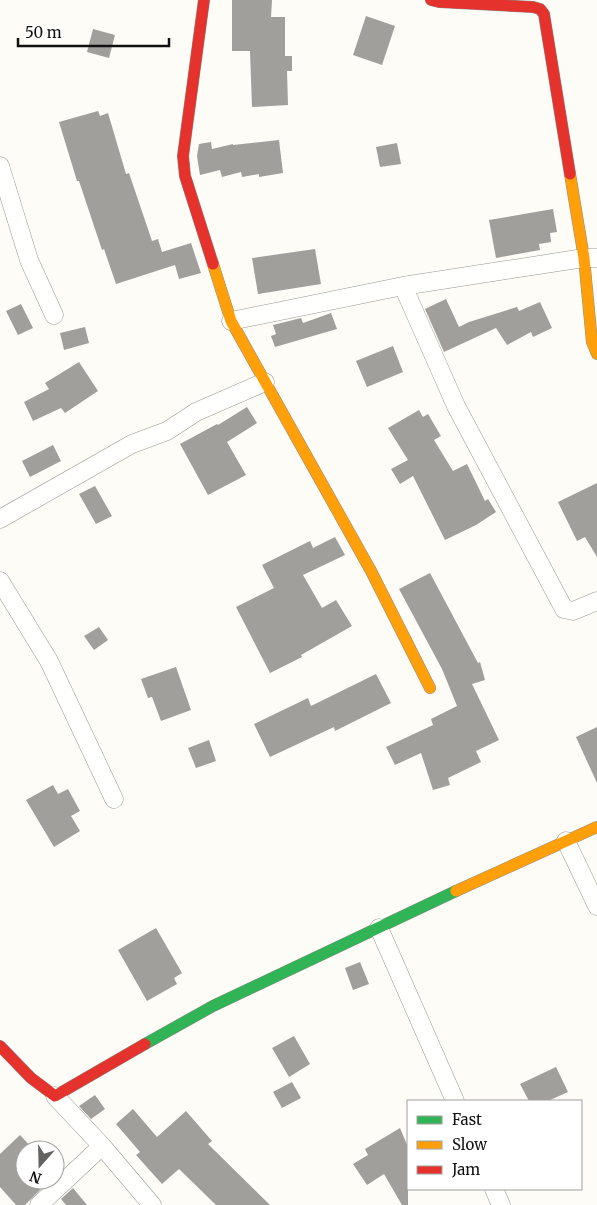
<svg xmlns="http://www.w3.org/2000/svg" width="597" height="1205" font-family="Merriweather,serif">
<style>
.building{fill:#a19f9c}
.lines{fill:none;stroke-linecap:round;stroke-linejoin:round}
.street-casing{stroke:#979795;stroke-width:19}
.fast-casing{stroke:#8e8d8b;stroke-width:12}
.slow-casing{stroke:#8e8d8b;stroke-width:12}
.jam-casing{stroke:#8e8d8b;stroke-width:12}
.street{stroke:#fffffe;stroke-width:18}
.fast{stroke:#30b455;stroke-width:11}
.slow{stroke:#ff9f0a;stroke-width:11}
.jam{stroke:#e5322d;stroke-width:11}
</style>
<rect width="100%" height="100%" fill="#fdfcf7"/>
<!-- building -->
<path class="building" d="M 232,0 L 272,0 L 271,17 L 285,17 L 285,56 L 292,56 L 292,71 L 287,71 L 288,105 L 252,107 L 250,51 L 232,51 Z
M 366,16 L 395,26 L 382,65 L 353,55 Z
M 93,29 L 115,35 L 109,58 L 87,52 Z
M 98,111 L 100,116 L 108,113 L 126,174 L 129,173 L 152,241 L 158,239 L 162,252 L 191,243 L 201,273 L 179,279 L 175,265 L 116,284 L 104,249 L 102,250 L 79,181 L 77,181 L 59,122 Z
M 279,140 L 283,173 L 259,177 L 259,174 L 242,177 L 241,172 L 222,177 L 220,170 L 200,175 L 197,156 L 199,144 L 211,142 L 212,149 L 233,144 L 233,145 Z
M 397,143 L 401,164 L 380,167 L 376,147 Z
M 553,209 L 557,232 L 550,233 L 551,242 L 539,244 L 540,250 L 496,258 L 489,220 Z
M 315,249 L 321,284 L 258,294 L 252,258 Z
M 446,299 L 459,327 L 469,322 L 517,307 L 519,311 L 540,302 L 552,328 L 533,337 L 531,332 L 507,345 L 496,328 L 444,352 L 425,309 Z
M 21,304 L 33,328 L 18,335 L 6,311 Z
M 331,313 L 337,329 L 275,347 L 271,336 L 276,334 L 273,325 L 301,318 L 303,323 Z
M 85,327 L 89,343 L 64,350 L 60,333 Z
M 393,346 L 403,372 L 367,387 L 356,361 Z
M 79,362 L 98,391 L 65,413 L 61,408 L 33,421 L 24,402 L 49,389 L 45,383 Z
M 247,407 L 257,423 L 227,442 L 246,475 L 208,495 L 180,444 L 217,424 L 218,425 Z
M 419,410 L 423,417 L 428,414 L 441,436 L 434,440 L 453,471 L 467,464 L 485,501 L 488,499 L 496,512 L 476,525 L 445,540 L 413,476 L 400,484 L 391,469 L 408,460 L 388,428 Z
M 53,445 L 61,461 L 30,477 L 22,461 Z
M 597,483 L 597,557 L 585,537 L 577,541 L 558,502 Z
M 95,486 L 112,516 L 96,524 L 79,494 Z
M 335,537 L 345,555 L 303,575 L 322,608 L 336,600 L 352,626 L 301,655 L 302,657 L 270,673 L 236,607 L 274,588 L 262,565 L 310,541 L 313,548 Z
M 430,573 L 478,663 L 480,662 L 485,680 L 472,684 L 499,740 L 476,751 L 481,762 L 448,778 L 450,785 L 433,790 L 421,753 L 395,765 L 386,747 L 433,725 L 431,719 L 457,706 L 442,669 L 399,589 Z
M 99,627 L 108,640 L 94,650 L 84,636 Z
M 176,667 L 191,710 L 161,721 L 152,697 L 148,698 L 141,679 Z
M 376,674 L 391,703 L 335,731 L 334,727 L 270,757 L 254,724 L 308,698 L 311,706 Z
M 597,727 L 597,783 L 576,737 Z
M 209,740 L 216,761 L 196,768 L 188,748 Z
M 53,785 L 58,794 L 68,789 L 80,811 L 71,816 L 80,831 L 54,847 L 26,800 Z
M 156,928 L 182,973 L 174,978 L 177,984 L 147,1001 L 118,950 Z
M 360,962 L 369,984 L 353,990 L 345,968 Z
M 294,1036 L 310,1064 L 289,1077 L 272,1048 Z
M 556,1067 L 568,1092 L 548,1101 L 529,1101 L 520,1084 Z
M 292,1082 L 301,1098 L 282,1108 L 273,1092 Z
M 95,1095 L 105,1109 L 91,1119 L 79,1106 Z
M 133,1109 L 157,1137 L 186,1111 L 212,1141 L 208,1144 L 270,1205 L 216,1205 L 179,1169 L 162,1184 L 136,1155 L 140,1152 L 116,1124 Z
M 400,1128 L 408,1147 L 408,1205 L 402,1205 L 384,1174 L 367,1185 L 353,1164 L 368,1155 L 365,1149 Z
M 20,1135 L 34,1150 L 25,1150 L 25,1180 L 50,1180 L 25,1205 L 16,1205 L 0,1187 L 0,1154 Z
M 73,1188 L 87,1205 L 66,1205 L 61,1199 Z"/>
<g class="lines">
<!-- street casing -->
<g class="street-casing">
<path id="street" d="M 0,166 L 29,260 L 54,315
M 403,286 L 456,406 L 564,609 L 573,611 L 597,601
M 231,321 L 403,286 L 584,258 L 597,258
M 0,519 L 132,444 L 167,431 L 196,412 L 265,382
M 0,581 L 49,661 L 114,799
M 566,841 L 597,906
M 379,928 L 455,1101
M 55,1096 L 102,1146 L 152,1205
M 494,1189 L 501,1205
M 39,1205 L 102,1146"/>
</g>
<!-- fast casing -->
<g class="fast-casing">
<path id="fast" d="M 145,1044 L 213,1006 L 456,891"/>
</g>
<!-- slow casing -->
<g class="slow-casing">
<path id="slow" d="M 570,174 L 584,258 L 592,342 L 597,354
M 213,264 L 231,321 L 371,571 L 430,688
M 456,891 L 597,827"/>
</g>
<!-- jam casing -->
<g class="jam-casing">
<path id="jam" d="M 204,0 L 183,156 L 185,176 L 213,264
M 431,0 L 439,2 L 533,7 L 540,9 L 544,14 L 570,174
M 0,1046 L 31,1078 L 55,1096 L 145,1044"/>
</g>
<!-- street -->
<use href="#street" class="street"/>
<!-- fast -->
<use href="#fast" class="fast"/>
<!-- slow -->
<use href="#slow" class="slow"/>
<!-- jam -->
<use href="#jam" class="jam"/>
</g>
<!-- legend -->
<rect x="407" y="1100" width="175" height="90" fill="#ffffff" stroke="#a0a0a0"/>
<rect x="417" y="1116" width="25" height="8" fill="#30b455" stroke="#a0a0a0"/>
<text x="452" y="1125" font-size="15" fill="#111111">Fast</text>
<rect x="417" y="1141" width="25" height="8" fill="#ff9f0a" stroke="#a0a0a0"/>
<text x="452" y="1150" font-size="15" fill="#111111">Slow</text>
<rect x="417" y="1166" width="25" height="8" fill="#e5322d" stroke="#a0a0a0"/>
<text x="452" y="1175" font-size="15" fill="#111111">Jam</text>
<!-- north arrow -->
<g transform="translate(40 1165) rotate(200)"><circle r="24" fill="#ffffff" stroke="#a0a0a0"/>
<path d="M0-4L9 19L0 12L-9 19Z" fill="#646362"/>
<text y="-8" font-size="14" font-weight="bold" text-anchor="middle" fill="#111111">N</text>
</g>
<!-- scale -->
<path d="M18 38v8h151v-8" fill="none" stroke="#111111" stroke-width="2.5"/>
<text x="25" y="38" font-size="15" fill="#111111" stroke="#ffffff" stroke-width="4" paint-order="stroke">50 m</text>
</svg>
